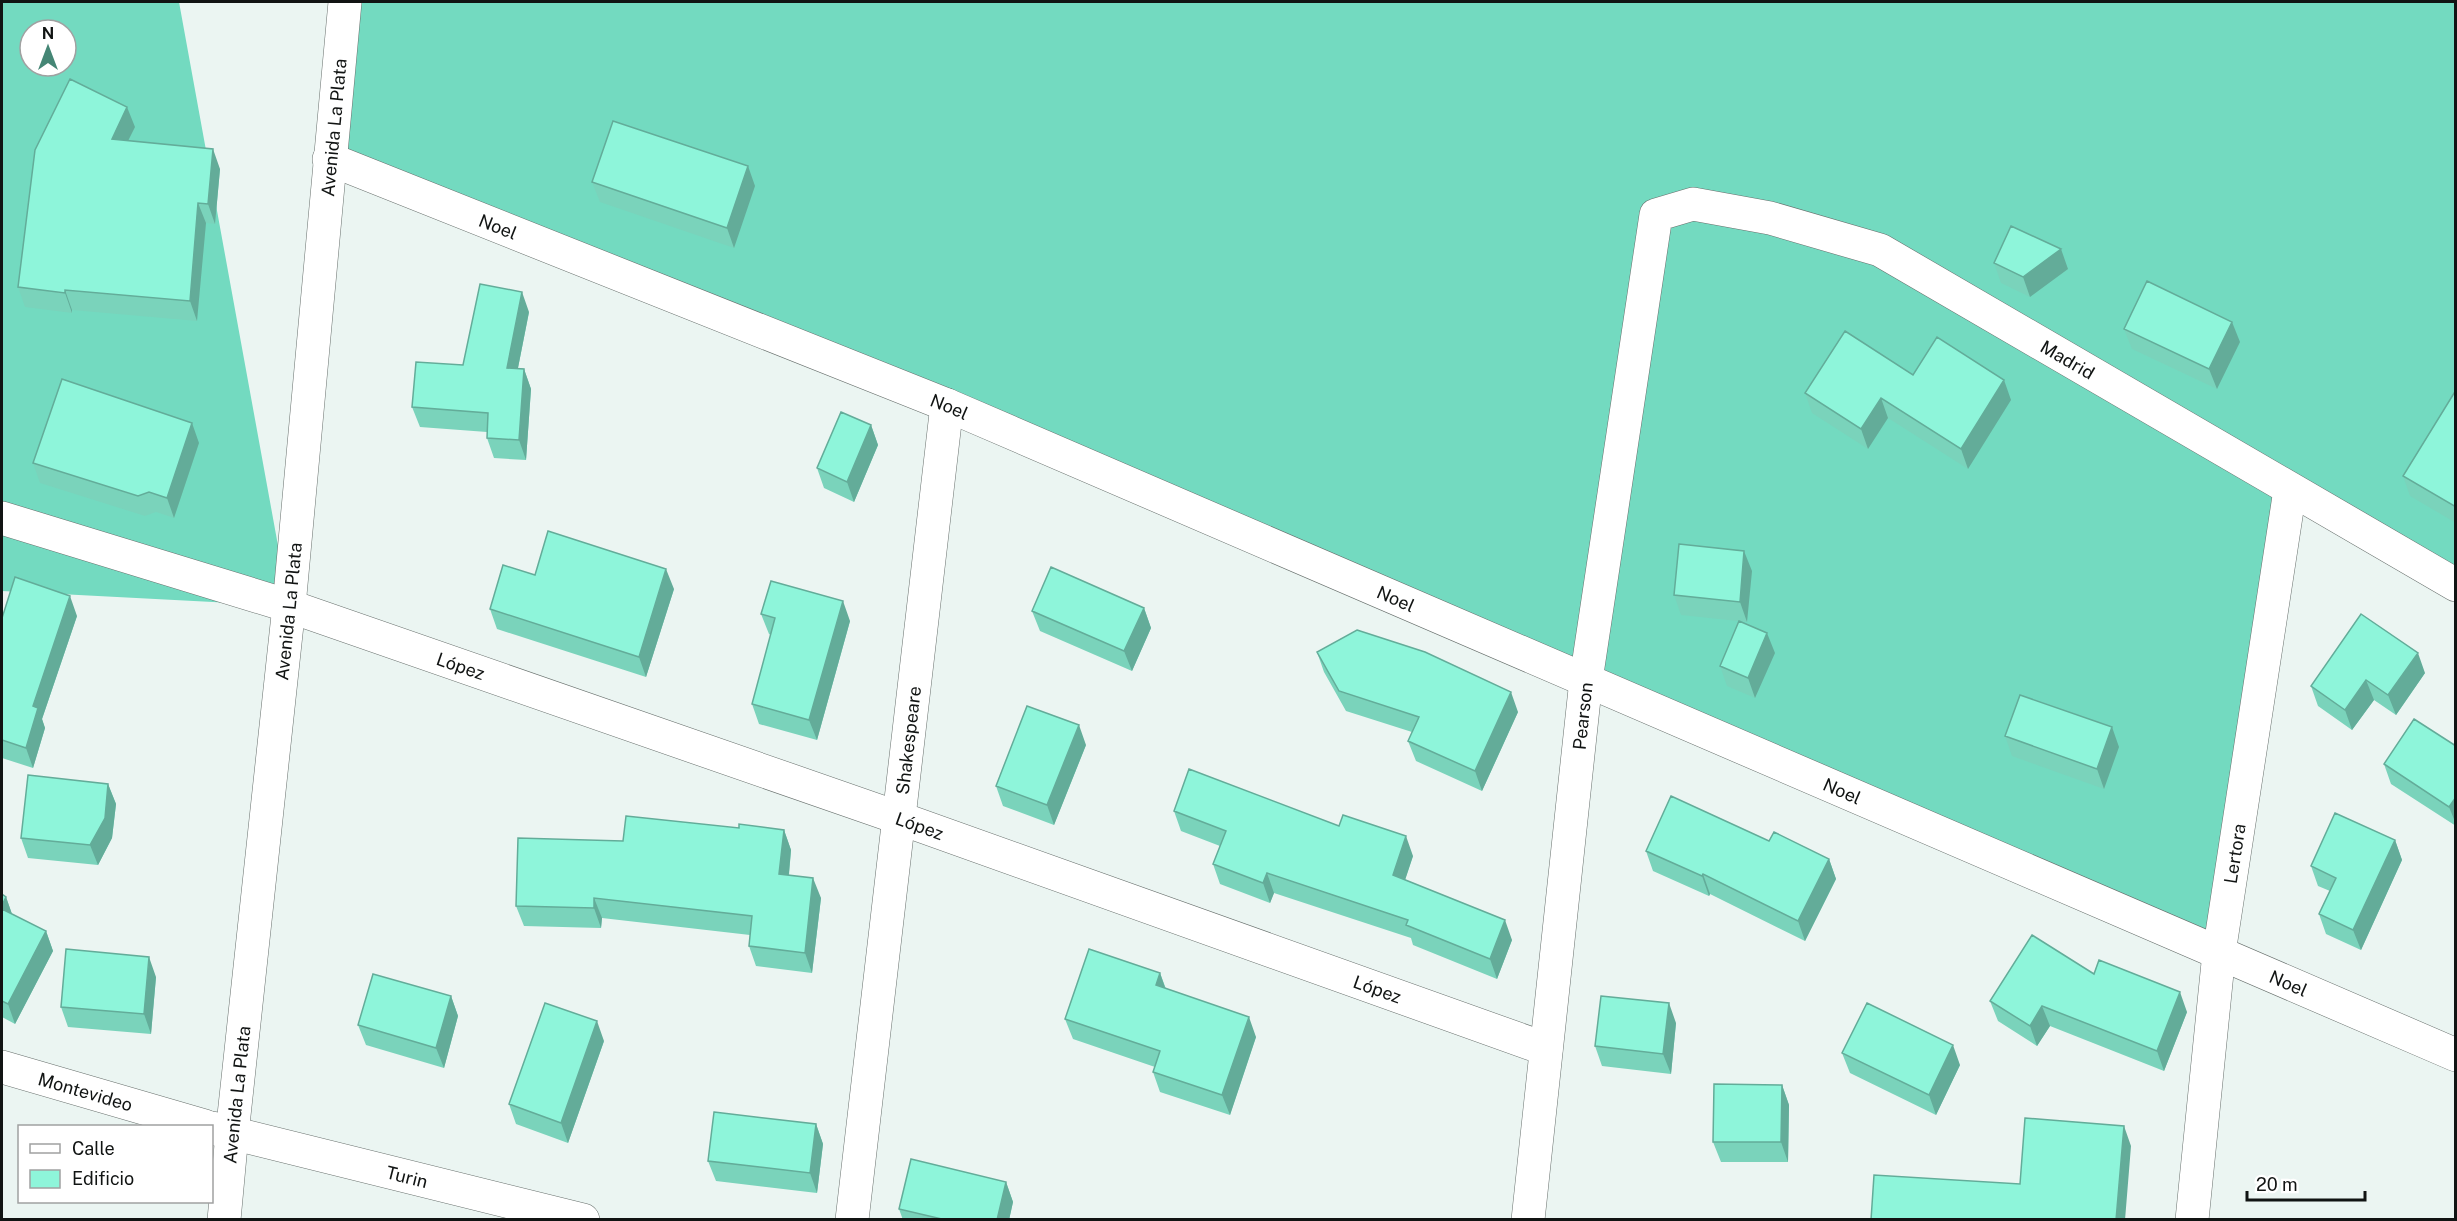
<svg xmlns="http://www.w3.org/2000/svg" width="2457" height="1221" font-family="'Public Sans',sans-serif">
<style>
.forest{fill:#73dac0;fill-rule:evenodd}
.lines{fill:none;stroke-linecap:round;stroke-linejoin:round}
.street-casing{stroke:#68706d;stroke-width:34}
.secondary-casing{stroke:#68706d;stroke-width:34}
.street{stroke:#fff;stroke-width:33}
.secondary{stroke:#fff;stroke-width:33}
.wall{fill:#7ad3bb}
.shaded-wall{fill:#63ac99}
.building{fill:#8ef5da;stroke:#63ac99;stroke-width:1.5}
.labels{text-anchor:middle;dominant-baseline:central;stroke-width:4.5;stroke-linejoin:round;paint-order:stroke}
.street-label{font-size:18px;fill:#111413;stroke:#fff}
</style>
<rect width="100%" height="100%" fill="#ebf5f2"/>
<!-- forest -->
<path class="forest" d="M 2,2 L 179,2 L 289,606 L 2,591 ZM 30,30 L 66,30 L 66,66 L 30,66 Z
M 348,2 L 2455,2 L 2455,585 L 2290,491 L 2219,953 L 329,159 Z"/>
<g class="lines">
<!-- street casing -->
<g class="street-casing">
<g id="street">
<path id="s1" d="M 329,159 L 947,405 L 2456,1055"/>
<path id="s2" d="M 2,518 L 289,606 L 899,818 L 1546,1049"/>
<path id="s3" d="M 2,1067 L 205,1126"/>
<path id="s4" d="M 212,1128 L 583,1220"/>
<path id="s5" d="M 852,1220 L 947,405"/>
<path id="s6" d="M 1528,1220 L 1586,680 L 1656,215 L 1693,204 L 1770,218 L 1880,250 L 2456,585"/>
<path id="s7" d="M 2192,1220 L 2219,953 L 2290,490"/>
</g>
</g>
<!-- secondary casing -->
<g class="secondary-casing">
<g id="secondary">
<path id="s8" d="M 224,1220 L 232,1134 L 289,606 L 345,2"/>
</g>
</g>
<!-- street -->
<use href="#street" class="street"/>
<!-- secondary -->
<use href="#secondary" class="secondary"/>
</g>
<!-- wall -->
<path class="wall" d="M 135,127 L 128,141 L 220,169 L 215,224 L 206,223 L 197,321 L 72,310 L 72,313 L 25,307 L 18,287 Z
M 748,166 L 755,186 L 734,248 L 600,202 L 592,182 Z
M 2061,249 L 2068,269 L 2030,297 L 2001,283 L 1994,263 Z
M 529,312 L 518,368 L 524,369 L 531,389 L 526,460 L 494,458 L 487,438 L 487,432 L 420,427 L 412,407 L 463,365 Z
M 2232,322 L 2240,342 L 2217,389 L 2132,349 L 2124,329 Z
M 1913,375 L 2004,380 L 2011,400 L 1968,469 L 1888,418 L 1868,449 L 1812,413 L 1805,393 Z
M 2456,390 L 2456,523 L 2410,496 L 2403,476 Z
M 871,425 L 878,445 L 854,502 L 824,488 L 817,468 Z
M 199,443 L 174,518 L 156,512 L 145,516 L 40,483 L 33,463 Z
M 1752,571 L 1747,622 L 1681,615 L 1674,595 Z
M 674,589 L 646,677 L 497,629 L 490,609 Z
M 1144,608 L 1151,628 L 1132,671 L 1040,631 L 1032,611 Z
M 761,614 L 850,621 L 817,740 L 759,724 L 752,704 L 771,635 L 769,634 Z
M 77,616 L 42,719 L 45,728 L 33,768 L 2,758 L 2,618 Z
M 1317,652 L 1518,712 L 1482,791 L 1416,761 L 1408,741 L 1412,732 L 1346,711 L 1324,672 Z
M 1775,653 L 1755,698 L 1727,686 L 1720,666 Z
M 2425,673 L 2396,715 L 2374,700 L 2352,730 L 2318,706 L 2311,686 Z
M 2005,736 L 2119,747 L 2104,789 L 2012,756 Z
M 1086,745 L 1054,825 L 1003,806 L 996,786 Z
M 2456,746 L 2456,826 L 2391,784 L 2384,764 Z
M 108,784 L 116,804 L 112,838 L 98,865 L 28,858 L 21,838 Z
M 1174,811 L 1413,856 L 1405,880 L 1512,940 L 1497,979 L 1413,945 L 1411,938 L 1274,893 L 1270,903 L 1220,884 L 1213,864 L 1220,846 L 1181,831 Z
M 739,828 L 784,830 L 791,850 L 789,875 L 821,898 L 812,973 L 756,966 L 749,946 L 750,935 L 602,918 L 601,928 L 524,926 L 516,906 L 623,841 Z
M 2395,840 L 2402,860 L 2361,950 L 2326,934 L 2319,914 L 2330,891 L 2318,886 L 2311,866 Z
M 1769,841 L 1829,859 L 1836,879 L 1805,941 L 1710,894 L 1709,896 L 1653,871 L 1646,851 Z
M 2,894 L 6,897 L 12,914 L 46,931 L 53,951 L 15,1024 L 2,1017 Z
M 1160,973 L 1166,989 L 1256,1037 L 1230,1115 L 1160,1092 L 1153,1072 L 1155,1067 L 1073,1039 L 1065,1019 Z
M 2094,974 L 2187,1012 L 2164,1071 L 2050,1026 L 2037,1046 L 1998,1021 L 1990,1001 Z
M 156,977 L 151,1034 L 68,1027 L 61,1007 Z
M 451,996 L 458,1016 L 444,1068 L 366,1045 L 358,1025 Z
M 1676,1023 L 1671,1074 L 1602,1066 L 1595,1046 Z
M 604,1041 L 568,1143 L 516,1124 L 509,1104 Z
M 1842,1053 L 1960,1065 L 1936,1115 L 1850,1073 Z
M 1782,1085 L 1789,1105 L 1788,1162 L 1721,1162 L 1713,1142 Z
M 816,1124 L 823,1144 L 817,1193 L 716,1181 L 708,1161 Z
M 1006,1182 L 1013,1202 L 1009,1220 L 903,1220 L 899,1209 Z"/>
<!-- shaded-wall -->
<path class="shaded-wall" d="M 127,107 L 135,127 L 119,159 L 112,139 Z
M 213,149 L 220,169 L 215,224 L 208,204 Z
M 748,166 L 755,186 L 734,248 L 727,228 Z
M 198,203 L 206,223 L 197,321 L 190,301 Z
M 2061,249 L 2068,269 L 2030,297 L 2023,277 Z
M 65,290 L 72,310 L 72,313 L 65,293 Z
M 522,292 L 529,312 L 514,388 L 507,368 Z
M 2232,322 L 2240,342 L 2217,389 L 2209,369 Z
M 524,369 L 531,389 L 526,460 L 519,440 Z
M 2004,380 L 2011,400 L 1968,469 L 1961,449 Z
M 1881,398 L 1888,418 L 1868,449 L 1861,429 Z
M 192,423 L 199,443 L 174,518 L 167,498 Z
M 871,425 L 878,445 L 854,502 L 847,482 Z
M 1744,551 L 1752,571 L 1747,622 L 1740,602 Z
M 666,569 L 674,589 L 646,677 L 639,657 Z
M 70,596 L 77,616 L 42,719 L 45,728 L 33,768 L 26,748 L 33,706 Z
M 843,601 L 850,621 L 817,740 L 809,720 Z
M 1144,608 L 1151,628 L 1132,671 L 1124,651 Z
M 1767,633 L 1775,653 L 1755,698 L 1748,678 Z
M 2418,653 L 2425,673 L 2396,715 L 2388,695 Z
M 2366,680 L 2374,700 L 2352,730 L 2345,710 Z
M 1511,692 L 1518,712 L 1482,791 L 1475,771 Z
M 1079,725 L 1086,745 L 1054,825 L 1047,805 Z
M 2112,727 L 2119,747 L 2104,789 L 2097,769 Z
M 108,784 L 116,804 L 112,838 L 98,865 L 90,845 Z
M 2456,797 L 2456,824 L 2449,807 Z
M 784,830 L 791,850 L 787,894 L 779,874 Z
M 1406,836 L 1413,856 L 1400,895 L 1393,875 Z
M 2395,840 L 2402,860 L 2361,950 L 2353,930 Z
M 1829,859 L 1836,879 L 1805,941 L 1798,921 Z
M 1267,873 L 1274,893 L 1270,903 L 1263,883 Z
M 1703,874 L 1710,894 L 1709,896 L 1702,876 Z
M 813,878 L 821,898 L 812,973 L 805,953 Z
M 6,897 L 13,917 L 2,913 L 2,905 Z
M 594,898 L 602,918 L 601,928 L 594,908 Z
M 1505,920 L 1512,940 L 1497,979 L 1490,959 Z
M 46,931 L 53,951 L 15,1024 L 8,1004 Z
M 149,957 L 156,977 L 151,1034 L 144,1014 Z
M 1160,973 L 1167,993 L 1156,985 Z
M 2180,992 L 2187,1012 L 2164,1071 L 2157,1051 Z
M 451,996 L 458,1016 L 444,1068 L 436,1048 Z
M 1669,1003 L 1676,1023 L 1671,1074 L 1663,1054 Z
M 2042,1006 L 2050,1026 L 2037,1046 L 2030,1026 Z
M 1249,1017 L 1256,1037 L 1230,1115 L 1222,1095 Z
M 597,1021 L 604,1041 L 568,1143 L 561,1123 Z
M 1953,1045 L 1960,1065 L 1936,1115 L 1929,1095 Z
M 1782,1085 L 1789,1105 L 1788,1162 L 1781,1142 Z
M 816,1124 L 823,1144 L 817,1193 L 810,1173 Z
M 2124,1126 L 2131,1146 L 2125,1220 L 2116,1220 Z
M 1006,1182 L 1013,1202 L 1009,1220 L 997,1220 Z"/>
<!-- building -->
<path class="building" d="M 70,79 L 127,107 L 112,139 L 213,149 L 208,204 L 198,203 L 190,301 L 65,290 L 65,293 L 18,287 L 35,150 Z
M 613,121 L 748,166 L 727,228 L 592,182 Z
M 2011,226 L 2061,249 L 2023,277 L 1994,263 Z
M 2147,281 L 2232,322 L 2209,369 L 2124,329 Z
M 480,284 L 522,292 L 507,368 L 524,369 L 519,440 L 487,438 L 488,413 L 412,407 L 416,362 L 463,365 Z
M 1845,331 L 1913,375 L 1937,337 L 2004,380 L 1961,449 L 1881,398 L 1861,429 L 1805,393 Z
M 62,379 L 192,423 L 167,498 L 149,492 L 138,496 L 33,463 Z
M 2456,390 L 2456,507 L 2403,476 Z
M 841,412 L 871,425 L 847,482 L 817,468 Z
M 548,531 L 666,569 L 639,657 L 490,609 L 503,565 L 535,575 Z
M 1679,544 L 1744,551 L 1740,602 L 1674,595 Z
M 1051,567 L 1144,608 L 1124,651 L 1032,611 Z
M 15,577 L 70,596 L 33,706 L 38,708 L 26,748 L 2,740 L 2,618 Z
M 771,581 L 843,601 L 809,720 L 752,704 L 775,618 L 761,614 Z
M 2361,614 L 2418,653 L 2388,695 L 2366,680 L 2345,710 L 2311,686 Z
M 1739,621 L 1767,633 L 1748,678 L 1720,666 Z
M 1357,630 L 1425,652 L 1511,692 L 1475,771 L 1408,741 L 1419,717 L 1339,691 L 1317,652 Z
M 2020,695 L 2112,727 L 2097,769 L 2005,736 Z
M 1027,706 L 1079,725 L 1047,805 L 996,786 Z
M 2414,719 L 2456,746 L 2456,797 L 2449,807 L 2384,764 Z
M 1189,769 L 1339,826 L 1343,815 L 1406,836 L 1393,875 L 1505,920 L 1490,959 L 1406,925 L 1408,920 L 1267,873 L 1263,883 L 1213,864 L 1226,831 L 1174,811 Z
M 28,775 L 108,784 L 105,818 L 90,845 L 21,838 Z
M 1671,796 L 1769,841 L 1774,832 L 1829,859 L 1798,921 L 1703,874 L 1702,876 L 1646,851 Z
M 2335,813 L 2395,840 L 2353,930 L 2319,914 L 2336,878 L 2311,866 Z
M 626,816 L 739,828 L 739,824 L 784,830 L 779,874 L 813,878 L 805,953 L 749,946 L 752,916 L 594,898 L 594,908 L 516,906 L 518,838 L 623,841 Z
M 2,894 L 6,897 L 2,905 Z
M 2,909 L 46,931 L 8,1004 L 2,1001 Z
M 2032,935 L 2094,974 L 2099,960 L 2180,992 L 2157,1051 L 2042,1006 L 2030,1026 L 1990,1001 Z
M 66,949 L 149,957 L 144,1014 L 61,1007 Z
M 1089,949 L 1160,973 L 1156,985 L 1249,1017 L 1222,1095 L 1153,1072 L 1160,1051 L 1065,1019 Z
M 373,974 L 451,996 L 436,1048 L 358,1025 Z
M 1601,996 L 1669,1003 L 1663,1054 L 1595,1046 Z
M 545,1003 L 597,1021 L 561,1123 L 509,1104 Z
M 1867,1003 L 1953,1045 L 1929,1095 L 1842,1053 Z
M 1714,1084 L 1782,1085 L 1781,1142 L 1713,1142 Z
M 714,1112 L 816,1124 L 810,1173 L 708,1161 Z
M 2025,1118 L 2124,1126 L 2116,1220 L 1871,1220 L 1874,1175 L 2020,1184 Z
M 911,1159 L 1006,1182 L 997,1220 L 946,1220 L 899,1209 Z"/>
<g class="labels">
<!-- street labels -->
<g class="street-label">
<text stroke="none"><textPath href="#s8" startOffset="1098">Avenida La Plata</textPath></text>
<text stroke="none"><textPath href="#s1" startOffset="182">Noel</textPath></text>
<text stroke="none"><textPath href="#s6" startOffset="1462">Madrid</textPath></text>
<text stroke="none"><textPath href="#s1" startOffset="668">Noel</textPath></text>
<text stroke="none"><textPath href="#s1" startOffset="1154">Noel</textPath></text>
<text stroke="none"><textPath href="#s8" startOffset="612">Avenida La Plata</textPath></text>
<text stroke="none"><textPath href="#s2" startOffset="482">López</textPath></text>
<text stroke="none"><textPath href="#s6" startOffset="507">Pearson</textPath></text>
<text stroke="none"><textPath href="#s5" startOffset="483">Shakespeare</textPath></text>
<text stroke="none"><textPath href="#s1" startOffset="1640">Noel</textPath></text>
<text stroke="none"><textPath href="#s2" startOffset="968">López</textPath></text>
<text stroke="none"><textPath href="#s7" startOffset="369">Lertora</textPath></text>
<text stroke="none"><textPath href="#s1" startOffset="2126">Noel</textPath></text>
<text stroke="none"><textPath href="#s2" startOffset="1454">López</textPath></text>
<text stroke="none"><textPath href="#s3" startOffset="87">Montevideo</textPath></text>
<text stroke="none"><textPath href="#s8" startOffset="126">Avenida La Plata</textPath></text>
<text stroke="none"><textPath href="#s4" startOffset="201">Turin</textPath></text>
</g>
</g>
<!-- border -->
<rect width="2457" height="1221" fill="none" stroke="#111413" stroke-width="6"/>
<!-- legend -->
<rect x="18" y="1125" width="195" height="78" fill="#ffffff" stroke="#a0a1a1" stroke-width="1.5"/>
<rect x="30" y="1144" width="30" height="9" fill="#ffffff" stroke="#a0a1a1" stroke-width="1.5"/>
<text x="72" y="1155" font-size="18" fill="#111413">Calle</text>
<rect x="30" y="1170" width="30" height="18" fill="#8ef5da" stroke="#a0a1a1" stroke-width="1.5"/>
<text x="72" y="1185" font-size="18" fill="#111413">Edificio</text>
<!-- north arrow -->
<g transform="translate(48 48)"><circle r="28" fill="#ffffff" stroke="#a0a1a1" stroke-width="1.5"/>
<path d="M0-4.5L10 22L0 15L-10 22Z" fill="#458675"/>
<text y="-9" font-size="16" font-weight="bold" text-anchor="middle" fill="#111413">N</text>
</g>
<!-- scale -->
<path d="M2247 1191v9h118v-9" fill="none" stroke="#111413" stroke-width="3"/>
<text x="2256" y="1191" font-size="18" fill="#111413" stroke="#ffffff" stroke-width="4.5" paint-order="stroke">20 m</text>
</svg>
